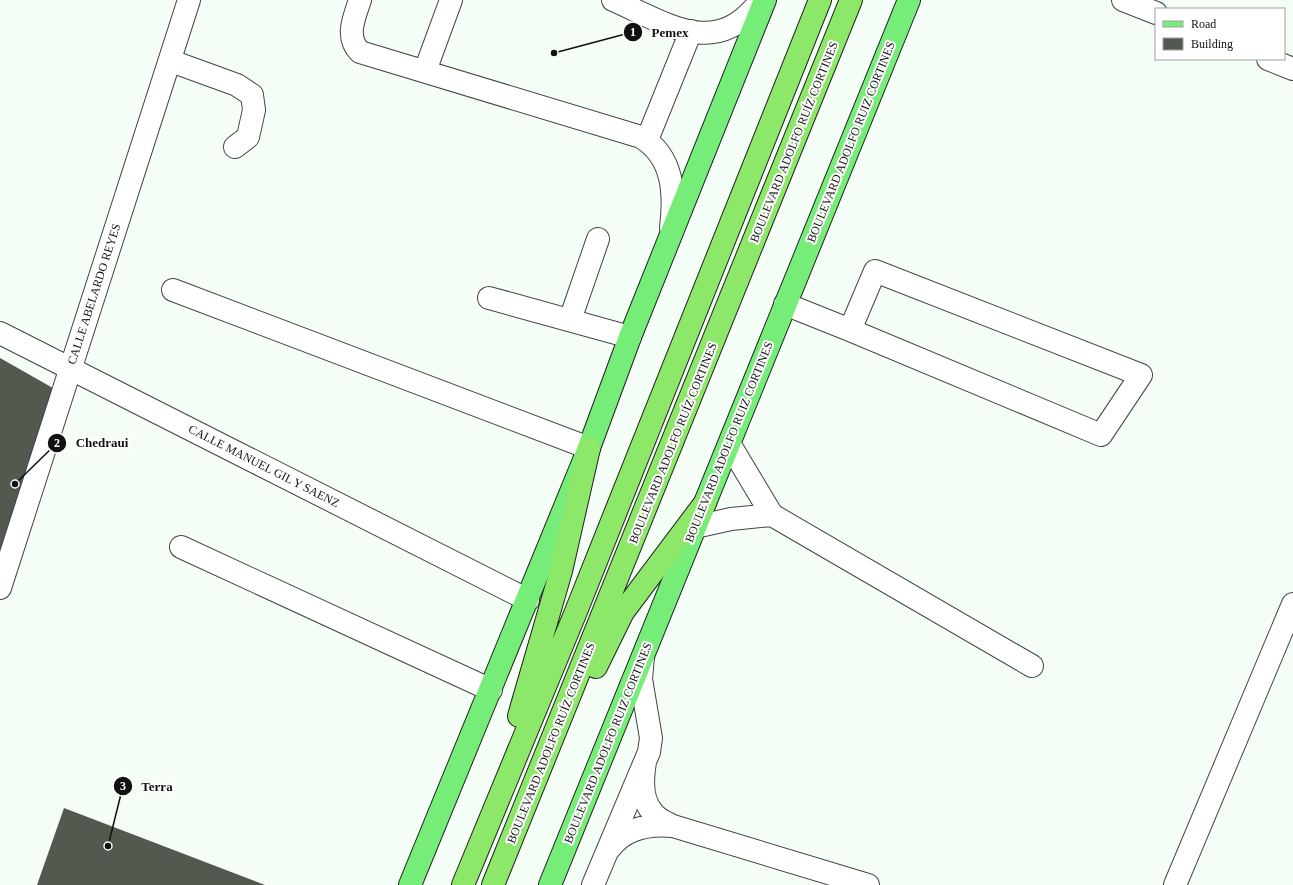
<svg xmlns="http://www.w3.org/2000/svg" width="1293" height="885" font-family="Georgia,serif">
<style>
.building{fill:#52594e}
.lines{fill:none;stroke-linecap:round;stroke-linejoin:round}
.minor-casing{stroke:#444;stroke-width:24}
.major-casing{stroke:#222;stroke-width:24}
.highway-casing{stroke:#222;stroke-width:24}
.minor{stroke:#fff;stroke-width:22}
.major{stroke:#76ed78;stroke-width:22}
.highway{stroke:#8de869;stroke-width:22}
.labels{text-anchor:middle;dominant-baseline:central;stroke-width:4;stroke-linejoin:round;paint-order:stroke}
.street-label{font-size:12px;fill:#111;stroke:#fff}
.leader{fill:none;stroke:#111;stroke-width:1.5}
.callout-dot{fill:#111;stroke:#fff;stroke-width:1.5}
.mark-label{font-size:12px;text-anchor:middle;font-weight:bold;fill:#fff}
.callout-label{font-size:13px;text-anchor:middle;font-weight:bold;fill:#111;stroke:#fff;stroke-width:4;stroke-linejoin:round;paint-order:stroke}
</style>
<rect width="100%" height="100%" fill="#f5fef6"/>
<!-- building -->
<path class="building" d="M 0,358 L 60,392 L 0,575 Z
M 64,808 L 265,885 L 37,885 Z"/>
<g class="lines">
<!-- minor casing -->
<g class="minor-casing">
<path id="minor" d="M 360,0 C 354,18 345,37 360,52 L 641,137 C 674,157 675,194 671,228
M 613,0 C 668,24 716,60 761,0
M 1123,0 L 1156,13
M 1268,59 L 1293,69
M 171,61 L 237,85 L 252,95 L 254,110 L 248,137 L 235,147
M 425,71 L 451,0
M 647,140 L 691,31
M 173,290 L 589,448
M 489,298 L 630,337
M 785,304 L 850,330 L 1101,435 L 1141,375 L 875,271 L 850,330
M 570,320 L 598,239
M 0,333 L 528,600
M 730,445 L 772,515 L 1032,666
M 695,527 L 731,519 L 772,515
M 181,547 L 491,690
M 0,588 L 189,0
M 645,762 C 642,779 641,801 654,814 C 659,820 667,823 673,826 L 868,885
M 610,848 C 625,828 650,824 673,826
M 593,885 L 649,752 L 651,738 L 641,679 L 643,657
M 1175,885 L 1293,604"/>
</g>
<!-- major casing -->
<g class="major-casing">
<path id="major" d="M 410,885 L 589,448 L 630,337 L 765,0
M 550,885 L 909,0"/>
</g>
<!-- highway casing -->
<g class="highway-casing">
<path id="highway" d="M 596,667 L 623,612 L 705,503
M 519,716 L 561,571 L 589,448
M 463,885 L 575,614 L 820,0
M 493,885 L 851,0"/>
</g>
<!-- minor -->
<use href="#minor" class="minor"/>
<!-- major -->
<use href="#major" class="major"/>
<!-- highway -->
<use href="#highway" class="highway"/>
</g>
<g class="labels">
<!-- street labels -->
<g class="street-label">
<text transform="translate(794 142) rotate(-68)">BOULEVARD ADOLFO RUÍZ CORTINES</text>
<text transform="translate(851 142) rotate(-68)">BOULEVARD ADOLFO RUIZ CORTINES</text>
<text transform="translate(94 294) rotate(-72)">CALLE ABELARDO REYES</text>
<text transform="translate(729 442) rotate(-68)">BOULEVARD ADOLFO RUIZ CORTINES</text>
<text transform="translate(673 443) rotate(-68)">BOULEVARD ADOLFO RUÍZ CORTINES</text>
<text transform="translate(264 466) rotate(27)">CALLE MANUEL GIL Y SAENZ</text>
<text transform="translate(551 743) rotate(-68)">BOULEVARD ADOLFO RUÍZ CORTINES</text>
<text transform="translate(608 743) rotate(-68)">BOULEVARD ADOLFO RUIZ CORTINES</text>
</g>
</g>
<!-- callouts -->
<path class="leader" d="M554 53L633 32M15 484L57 443M108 846L123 786"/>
<g class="callout-dot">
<circle cx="554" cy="53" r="4"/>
<circle cx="15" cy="484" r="4"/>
<circle cx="108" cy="846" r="4"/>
<circle cx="633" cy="32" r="10"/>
<circle cx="57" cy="443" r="10"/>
<circle cx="123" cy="786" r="10"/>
</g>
<g class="mark-label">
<text x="633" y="36">1</text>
<text x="57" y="447">2</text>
<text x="123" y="790">3</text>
</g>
<g class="callout-label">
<text x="670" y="37">Pemex</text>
<text x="102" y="447">Chedraui</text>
<text x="157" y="791">Terra</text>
</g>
<!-- legend -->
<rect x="1155" y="8" width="130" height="52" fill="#ffffff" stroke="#a0a0a0"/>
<rect x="1163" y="21" width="20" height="6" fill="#76ed78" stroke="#a0a0a0"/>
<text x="1191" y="28" font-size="12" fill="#111111">Road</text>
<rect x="1163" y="38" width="20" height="12" fill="#52594e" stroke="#a0a0a0"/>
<text x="1191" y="48" font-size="12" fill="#111111">Building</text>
</svg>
